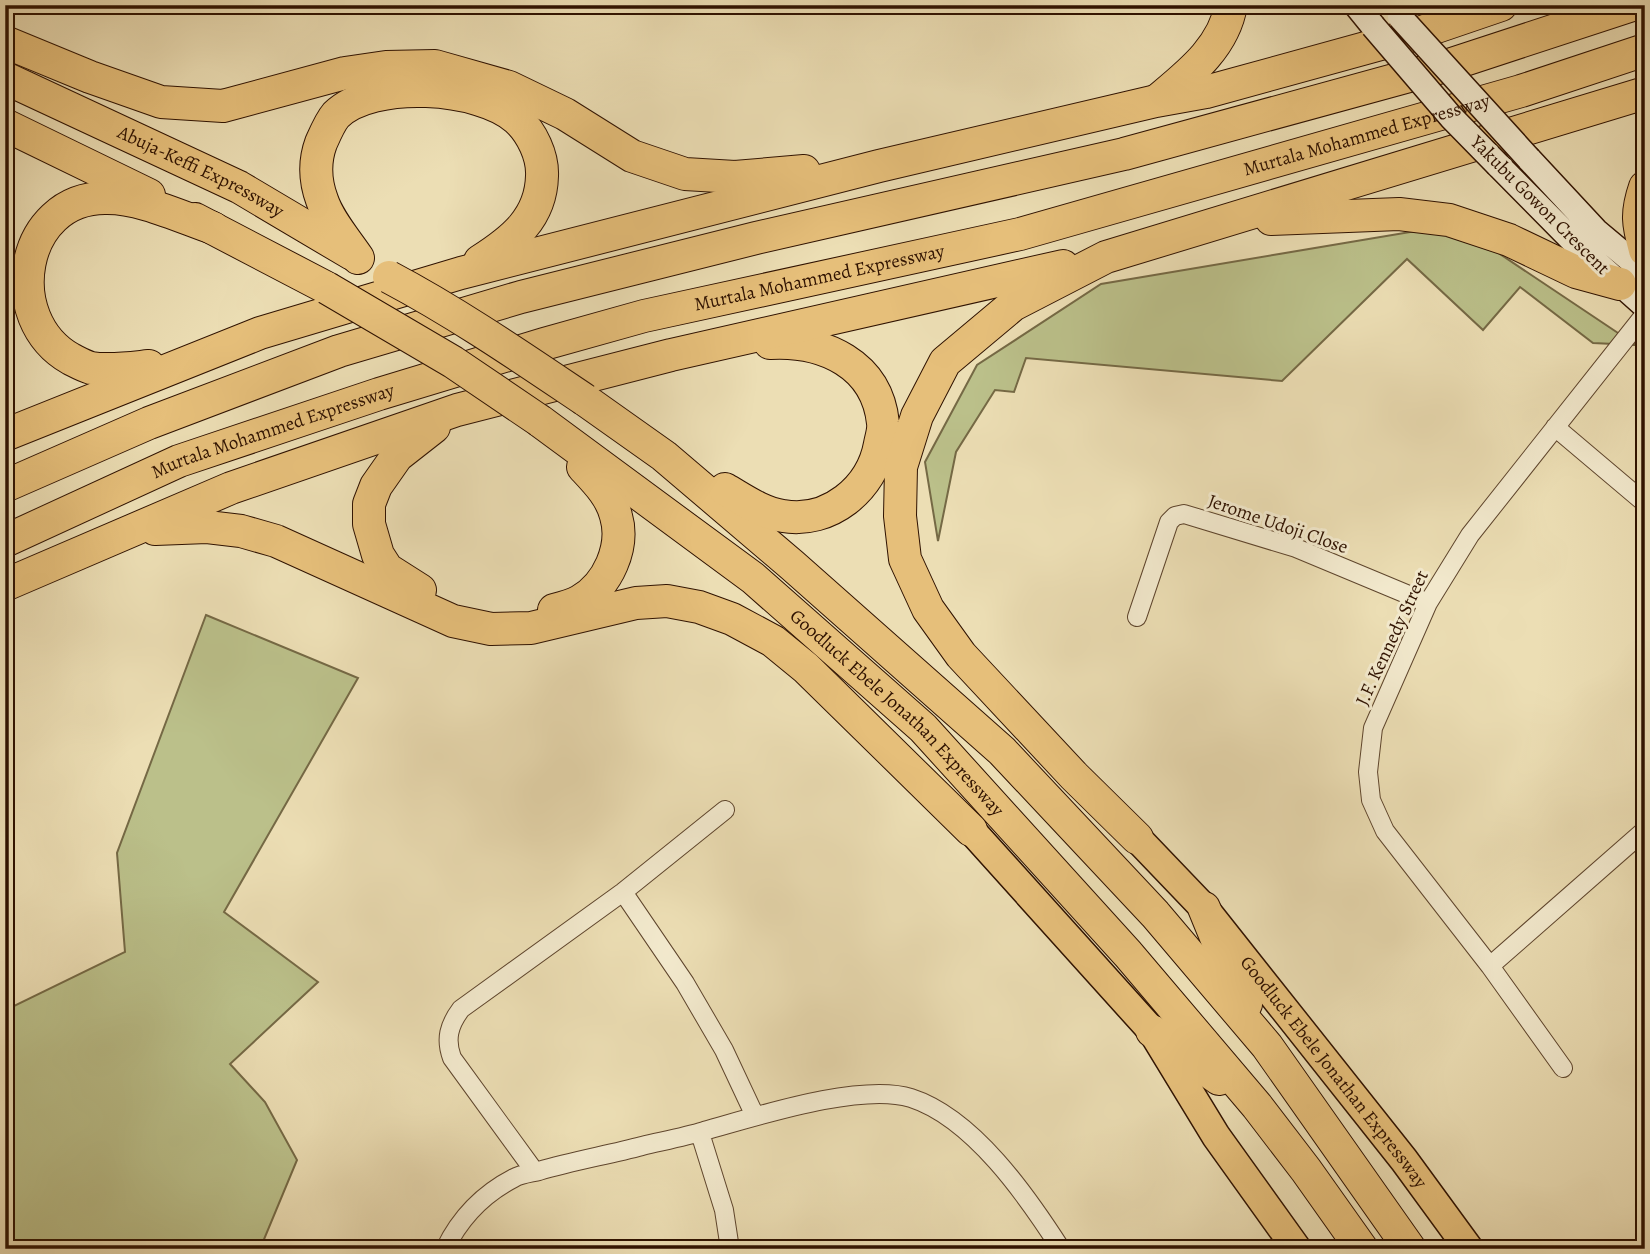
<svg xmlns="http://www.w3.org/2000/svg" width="1650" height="1254" font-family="Alegreya,serif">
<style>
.green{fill:#bbc08a;stroke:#756945;stroke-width:2}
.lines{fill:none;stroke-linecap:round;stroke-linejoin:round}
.street-casing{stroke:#5e452d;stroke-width:20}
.secondary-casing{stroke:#2f1200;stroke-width:27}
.primary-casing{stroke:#2f1200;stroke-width:31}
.highway-casing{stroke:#2f1200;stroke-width:34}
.street{stroke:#f3eace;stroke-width:18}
.secondary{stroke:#f3eace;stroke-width:24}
.primary{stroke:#e6bf7a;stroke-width:28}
.highway{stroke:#e6bf7a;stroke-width:32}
.secondary-bridge-casing{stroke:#2f1200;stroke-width:27;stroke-linecap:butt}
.highway-bridge-casing{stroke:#2f1200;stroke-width:34;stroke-linecap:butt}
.secondary-bridge{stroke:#f3eace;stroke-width:24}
.highway-bridge{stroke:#e6bf7a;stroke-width:32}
.labels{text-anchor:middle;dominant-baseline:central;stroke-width:6;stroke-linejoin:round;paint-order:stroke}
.street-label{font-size:19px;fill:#2f1200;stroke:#f3eace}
</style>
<rect width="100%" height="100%" fill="#ecdeb4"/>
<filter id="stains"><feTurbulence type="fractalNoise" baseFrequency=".00286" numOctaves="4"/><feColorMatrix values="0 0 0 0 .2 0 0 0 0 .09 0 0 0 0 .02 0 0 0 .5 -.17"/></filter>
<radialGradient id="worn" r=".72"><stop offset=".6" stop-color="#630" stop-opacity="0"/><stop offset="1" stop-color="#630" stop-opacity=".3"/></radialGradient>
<!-- green -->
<path class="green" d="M 1422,230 L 1479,240 L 1636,345 L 1593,343 L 1520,287 L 1483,330 L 1407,259 L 1282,381 L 1026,358 L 1014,392 L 995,390 L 956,452 L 938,541 L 925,462 L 977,365 L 1101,284 Z
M 206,615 L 358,678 L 224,912 L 318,982 L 230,1064 L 265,1102 L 297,1160 L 260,1249 L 5,1249 L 5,1008 L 8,1009 L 125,952 L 117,853 Z"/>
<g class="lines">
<!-- street casing -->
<g class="street-casing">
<path id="street" d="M 1555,427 L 1645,503
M 1137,617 L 1169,522 L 1175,516 L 1184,514 L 1296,548 L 1428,603
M 623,892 L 685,983 L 724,1050 L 755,1116
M 1490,966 L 1645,830
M 1563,1068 L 1490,966 L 1385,831 L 1371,800 L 1368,772 L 1373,728 L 1428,603 L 1470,535 L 1645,314
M 700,1133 L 724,1210 L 730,1249
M 535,1172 L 452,1058 C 445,1039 449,1025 461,1009 L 623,892 L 725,810
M 445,1249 C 460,1218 483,1194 514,1178 C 521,1174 531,1173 539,1171 C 573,1161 608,1155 642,1146 C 663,1141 684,1137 704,1131 C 755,1117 861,1082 911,1098 C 973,1118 1027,1196 1061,1249"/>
</g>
<!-- secondary casing -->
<g class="secondary-casing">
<path id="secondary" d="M 1356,5 L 1373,26
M 1529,159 L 1596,231 L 1645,272
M 1498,165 L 1579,247 L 1645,306"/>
</g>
<!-- primary casing -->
<g class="primary-casing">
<g id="primary">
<path d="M 971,830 L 1152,1031 L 1216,1136 L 1297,1249"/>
<path id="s1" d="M 1137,838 L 1204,908 L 1404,1160 L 1469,1249"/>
</g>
</g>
<!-- highway casing -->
<g class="highway-casing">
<g id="highway">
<path d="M 5,42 L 90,77 L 161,102 L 223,106 L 345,73 L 386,67 L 435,66 L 509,87 L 565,114 L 632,156 L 685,174 L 735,177 L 804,171"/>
<path id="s2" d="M 5,78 L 239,187 L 352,254"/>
<path d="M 1159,99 C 1189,74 1224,47 1231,5"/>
<path d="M 5,125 L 149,195"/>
<path d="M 1645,187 C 1636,213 1638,224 1645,250"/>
<path d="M 195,219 L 327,288"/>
<path d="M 1271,219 L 1399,214 L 1449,220 L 1509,240 L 1576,272 L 1620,284"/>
<path d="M 358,258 C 346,240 329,221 322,200 C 315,181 314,162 321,143 C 325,134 330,122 336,115 C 373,79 480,86 517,119 C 532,133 543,156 542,176 C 541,218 513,240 480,261"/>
<path d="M 149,366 C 130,368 110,371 91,368 C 84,366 77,362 71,359 C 0,319 20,198 105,198 C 139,197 181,217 213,228"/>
<path d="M 585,400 L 664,456 L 792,565 L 1002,751 L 1155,914 L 1267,1046 L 1410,1249"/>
<path id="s3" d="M 540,421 L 753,578 L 923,728 L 1128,954 L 1257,1106 L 1306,1170 L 1362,1249"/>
<path d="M 5,435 L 260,333 L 461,273 L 879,166 L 1156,101 L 1206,92 L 1413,35 L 1501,5"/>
<path d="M 5,486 L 149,423 L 339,351 L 521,297 L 756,238 L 1124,154 L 1449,65 L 1632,5"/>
<path d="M 725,489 C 744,500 762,513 783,516 C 829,524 872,489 880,444 C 881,438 884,430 883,423 C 877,364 824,340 770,343"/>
<path d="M 155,529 L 207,527 L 241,531 L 276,541 L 453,621 L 491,629 L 531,628 L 636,603 L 667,601 L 699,607 L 732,619 L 773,641 L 806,668 L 971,830"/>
<path id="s4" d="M 5,541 L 179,461 L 379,394 L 544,344 L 644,316 L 1020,234 L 1521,91 L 1645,50"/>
<path d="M 5,585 L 231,488 L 457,410 L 671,355 L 1063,266"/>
<path d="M 420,590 L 387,569 L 378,555 L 369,524 L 369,504 L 376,486 L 397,456 L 434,427"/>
<path d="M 554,610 C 562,608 573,605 580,601 C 608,585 625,547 616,516 C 611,496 597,482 583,467"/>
<path d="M 1137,838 L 1074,776 L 961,655 L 928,609 L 905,559 L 900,516 L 901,467 L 917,416 L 945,362 L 1013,305 L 1106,257 L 1645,93"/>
<path d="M 1204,908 L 1231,974 L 1246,1004"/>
<path d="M 1152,1031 L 1219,1079"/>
</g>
</g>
<!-- street -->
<use href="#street" class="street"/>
<!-- secondary -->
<use href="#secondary" class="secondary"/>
<!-- primary -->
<use href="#primary" class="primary"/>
<!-- highway -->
<use href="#highway" class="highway"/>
<!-- secondary-bridge casing -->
<g class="secondary-bridge-casing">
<path id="secondary-bridge" d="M 1400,17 L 1529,159
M 1373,26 L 1451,117 L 1498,165"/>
</g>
<!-- highway-bridge casing -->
<g class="highway-bridge-casing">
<path id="highway-bridge" d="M 389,277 C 457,313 521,357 585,400
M 327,288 L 453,362 L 540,421"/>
</g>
<!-- secondary-bridge -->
<use href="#secondary-bridge" class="secondary-bridge"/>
<!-- highway-bridge -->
<use href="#highway-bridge" class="highway-bridge"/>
</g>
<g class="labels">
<!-- street labels -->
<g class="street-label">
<text stroke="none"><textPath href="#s4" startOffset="1424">Murtala Mohammed Expressway</textPath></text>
<text stroke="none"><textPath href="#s2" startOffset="217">Abuja-Keffi Expressway</textPath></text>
<text transform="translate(1540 205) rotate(45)">Yakubu Gowon Crescent</text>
<text stroke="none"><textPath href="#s4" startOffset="858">Murtala Mohammed Expressway</textPath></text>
<text stroke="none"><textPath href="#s4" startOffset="290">Murtala Mohammed Expressway</textPath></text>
<text transform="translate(1278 524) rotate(19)">Jerome Udoji Close</text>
<text transform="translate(1392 638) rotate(-65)">J.F. Kennedy Street</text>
<text stroke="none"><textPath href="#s3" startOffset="462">Goodluck Ebele Jonathan Expressway</textPath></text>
<text stroke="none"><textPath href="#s1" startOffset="306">Goodluck Ebele Jonathan Expressway</textPath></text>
</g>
</g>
<!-- margin -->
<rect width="1650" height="1254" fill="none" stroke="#ecdeb4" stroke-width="28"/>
<rect x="7" y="7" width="1636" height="1240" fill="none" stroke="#2f1200" stroke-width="3.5"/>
<rect x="14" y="14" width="1622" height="1226" fill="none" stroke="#2f1200" stroke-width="2"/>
<rect width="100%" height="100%" filter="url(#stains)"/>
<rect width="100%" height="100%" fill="url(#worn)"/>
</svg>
